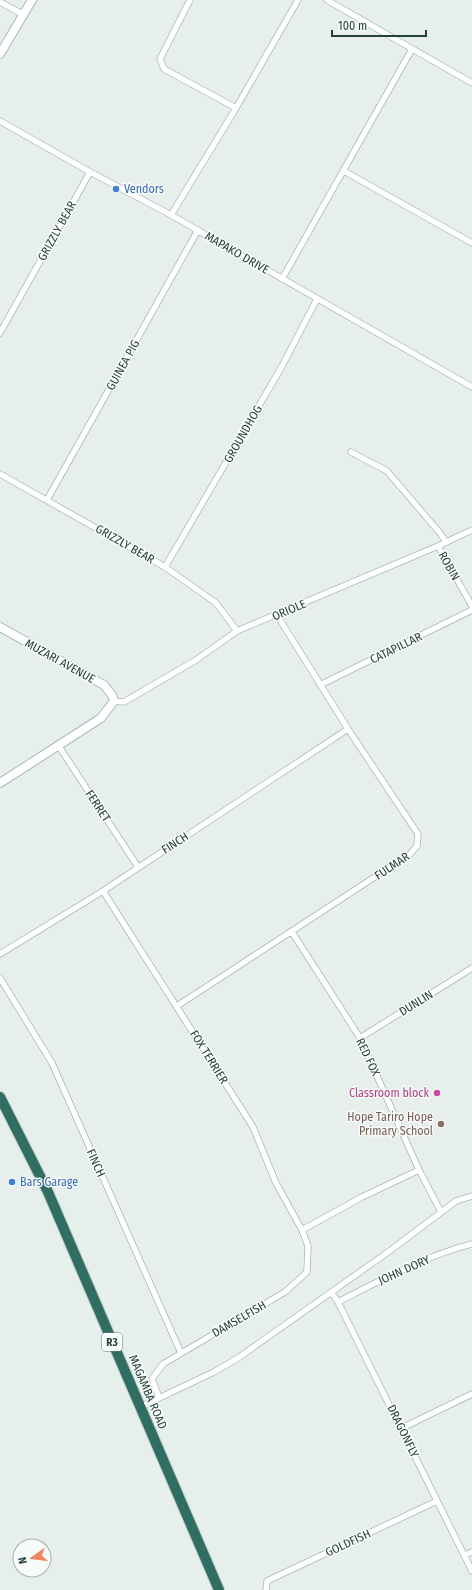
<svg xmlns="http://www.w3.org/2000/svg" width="472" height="1590" font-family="'Fira Sans Condensed',sans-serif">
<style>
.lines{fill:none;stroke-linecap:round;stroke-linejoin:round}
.street-casing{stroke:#a8b8b2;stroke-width:7}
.secondary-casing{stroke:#a4bbb3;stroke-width:10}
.highway-casing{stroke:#c2cac8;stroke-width:12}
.street{stroke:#fff;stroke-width:5.5}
.secondary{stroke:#fff;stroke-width:8}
.highway{stroke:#2f6f62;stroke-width:10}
.shop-dot{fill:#3f7fe0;stroke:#f7fbf9;stroke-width:1.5}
.hotel-dot{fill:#d1479c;stroke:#f7fbf9;stroke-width:1.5}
.education-dot{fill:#8d6e63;stroke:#f7fbf9;stroke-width:1.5}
.labels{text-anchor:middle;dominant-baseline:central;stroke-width:3;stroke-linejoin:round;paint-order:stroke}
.shield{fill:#f7fbf9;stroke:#637a73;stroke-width:1}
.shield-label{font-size:11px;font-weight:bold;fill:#24423a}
.shop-label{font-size:12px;fill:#366cbe;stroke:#f7fbf9;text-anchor:start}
.street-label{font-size:12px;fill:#24423a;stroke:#f7fbf9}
.hotel-label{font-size:12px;fill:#b23c85;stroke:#f7fbf9;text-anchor:end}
.education-label{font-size:12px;fill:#785e54;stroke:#f7fbf9;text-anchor:end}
</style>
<rect width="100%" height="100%" fill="#e6efeb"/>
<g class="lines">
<!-- street casing -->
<g class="street-casing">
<path id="street" d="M 190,0 L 160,59 L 164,69 L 236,108
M 327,0 L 472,83
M 0,2 L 24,15
M 0,121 L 90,172 L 171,215 L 472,387
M 344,171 L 472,243
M 171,215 L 236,108 L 298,0
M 282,279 L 412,49
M 0,333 L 90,172
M 351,452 L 387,471 L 440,533 L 446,542
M 0,474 L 165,567 L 216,603 L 237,631
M 47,500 L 198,230
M 438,546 L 472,606
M 165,567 L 281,368 L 317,299
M 320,685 L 472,610
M 114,701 L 124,702 L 196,660 L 237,631 L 438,546 L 472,530
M 58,745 L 138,867
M 103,891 L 253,1127 L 276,1183 L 302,1230 L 308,1246 L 307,1272 L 285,1292 L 163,1364 L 152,1379 L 159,1397
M 292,932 L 360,1038 L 419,1170 L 441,1212
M 0,954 L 103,891 L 348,729
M 0,978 L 52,1063 L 181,1353
M 177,1006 L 410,854 L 417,846 L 418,834 L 348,729 L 277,615
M 360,1038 L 472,968
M 302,1230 L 362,1197 L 419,1170
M 331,1292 L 338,1302 L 472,1571
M 338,1302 C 381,1280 425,1256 472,1244
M 140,1407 L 214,1372 L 238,1358 L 391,1250 L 456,1201 L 472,1196
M 402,1428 L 472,1394
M 465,1555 L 472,1552
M 266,1590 L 267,1581 L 437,1501"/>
</g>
<!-- secondary casing -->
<g class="secondary-casing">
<path id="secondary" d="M 0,54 L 32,0
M 0,627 L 104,685 L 112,695 L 114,701 L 101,718 L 0,783"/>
</g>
<!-- highway casing -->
<g class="highway-casing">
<path id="highway" d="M 0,1097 L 48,1192 L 219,1590"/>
</g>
<!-- street -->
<use href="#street" class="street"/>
<!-- secondary -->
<use href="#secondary" class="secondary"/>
<!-- highway -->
<use href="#highway" class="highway"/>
</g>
<!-- markers -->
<g class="shop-dot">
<circle cx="116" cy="189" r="4"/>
<circle cx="12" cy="1182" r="4"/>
</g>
<circle class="hotel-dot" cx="437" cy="1093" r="4"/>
<circle class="education-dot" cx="441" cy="1124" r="4"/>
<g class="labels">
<!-- shield labels -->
<rect class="shield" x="102" y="1333" width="20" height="18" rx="3"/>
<g class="shield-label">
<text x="112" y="1342">R3</text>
</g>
<!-- shop labels -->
<g class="shop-label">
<text x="124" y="189">Vendors</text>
<text x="20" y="1182">Bars Garage</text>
</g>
<!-- street labels -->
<g class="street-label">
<text transform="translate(57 231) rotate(-61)">GRIZZLY BEAR</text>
<text transform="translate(237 253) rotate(30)">MAPAKO DRIVE</text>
<text transform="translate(123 365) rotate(-61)">GUINEA PIG</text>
<text transform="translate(243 434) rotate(-60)">GROUNDHOG</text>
<text transform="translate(125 544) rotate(30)">GRIZZLY BEAR</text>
<text transform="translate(449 566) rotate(61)">ROBIN</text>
<text transform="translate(289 610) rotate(-23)">ORIOLE</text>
<text transform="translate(396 648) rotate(-26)">CATAPILLAR</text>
<text transform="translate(60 661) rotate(29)">MUZARI AVENUE</text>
<text transform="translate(98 806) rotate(57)">FERRET</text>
<text transform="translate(175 843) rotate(-33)">FINCH</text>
<text transform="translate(392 866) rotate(-34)">FULMAR</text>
<text transform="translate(416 1003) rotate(-32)">DUNLIN</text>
<text transform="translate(209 1057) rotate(58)">FOX TERRIER</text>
<text transform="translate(368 1057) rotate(65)">RED FOX</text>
<text transform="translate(96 1163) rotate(66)">FINCH</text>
<text transform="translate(404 1270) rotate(-24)">JOHN DORY</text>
<text transform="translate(239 1319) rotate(-30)">DAMSELFISH</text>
<text transform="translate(148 1392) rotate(67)">MAGAMBA ROAD</text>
<text transform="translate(403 1431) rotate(64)">DRAGONFLY</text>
<text transform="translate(348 1543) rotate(-25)">GOLDFISH</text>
</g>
<!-- hotel labels -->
<g class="hotel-label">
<text x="429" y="1093">Classroom block</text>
</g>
<!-- education labels -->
<g class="education-label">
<text x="433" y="1117">Hope Tariro Hope<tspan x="433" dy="14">Primary School</tspan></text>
</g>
</g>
<!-- north arrow -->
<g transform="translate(32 1558) rotate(256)"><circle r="19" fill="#f7fbf9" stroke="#a3b1ad"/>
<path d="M0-3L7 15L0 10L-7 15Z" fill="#f4845f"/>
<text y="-6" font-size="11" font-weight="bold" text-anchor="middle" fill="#24423a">N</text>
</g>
<!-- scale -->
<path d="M332 30v6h94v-6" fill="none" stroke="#24423a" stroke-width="2"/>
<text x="338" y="30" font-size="12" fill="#24423a" stroke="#f7fbf9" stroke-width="3" paint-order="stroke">100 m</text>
</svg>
